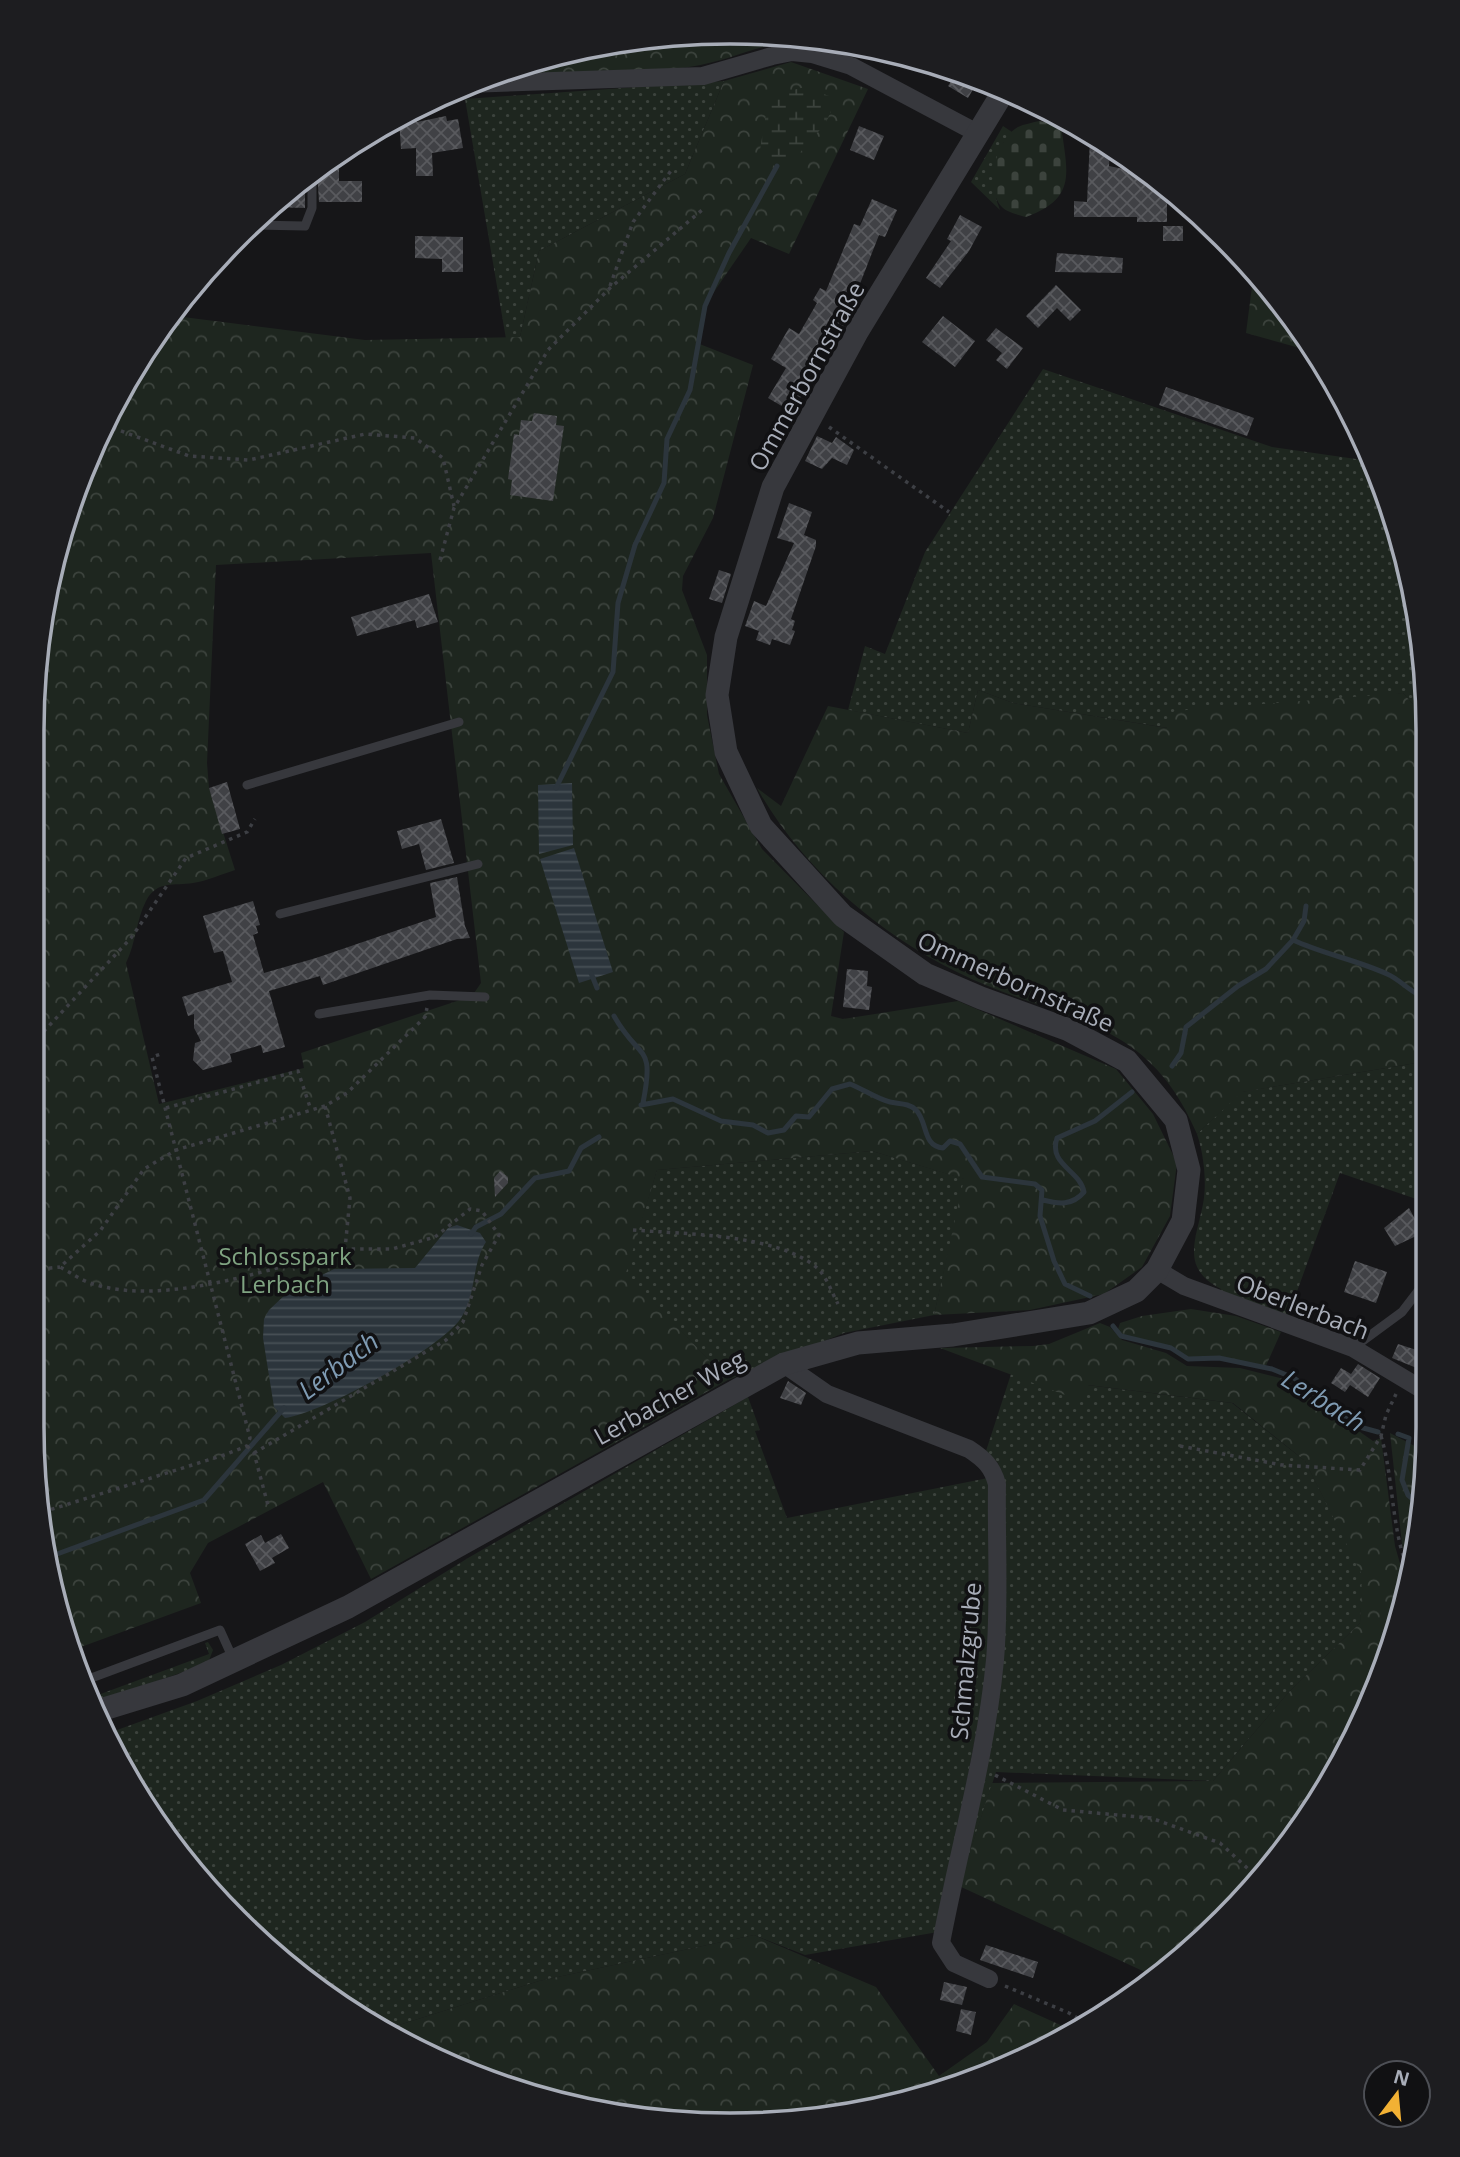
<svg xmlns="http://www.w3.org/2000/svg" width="1460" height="2157" font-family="'Open Sans',sans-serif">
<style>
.grass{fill:url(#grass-dots)}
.forest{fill:url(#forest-crowns);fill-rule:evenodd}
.wetland{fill:url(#wetland-marsh)}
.cemetery{fill:url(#cemetery-stones)}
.water{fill:url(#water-rules)}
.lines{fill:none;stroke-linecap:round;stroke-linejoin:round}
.stream{stroke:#2c353c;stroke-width:5}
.building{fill:url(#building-cross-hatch)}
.path{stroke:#3d3f44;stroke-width:3.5;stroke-dasharray:3.5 5;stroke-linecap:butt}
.service{stroke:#37383d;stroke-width:9}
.minor{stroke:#37383d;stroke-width:18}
.tertiary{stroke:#37383d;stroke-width:23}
.labels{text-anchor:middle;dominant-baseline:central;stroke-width:7;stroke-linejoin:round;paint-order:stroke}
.street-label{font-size:24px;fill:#a8adb8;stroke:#111113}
.park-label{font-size:24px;fill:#7fa381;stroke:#111113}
.water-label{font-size:26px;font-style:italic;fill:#7f9bb3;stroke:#111113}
.rim{fill:none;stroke:#a8adb8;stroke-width:3.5}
</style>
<defs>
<pattern id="grass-dots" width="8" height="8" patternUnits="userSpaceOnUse" patternTransform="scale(1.75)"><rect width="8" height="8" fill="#1e261f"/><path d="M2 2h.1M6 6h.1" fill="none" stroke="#3c433d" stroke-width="1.8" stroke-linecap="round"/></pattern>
<pattern id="forest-crowns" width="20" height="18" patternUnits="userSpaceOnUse" patternTransform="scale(1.75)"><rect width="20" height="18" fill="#1e261f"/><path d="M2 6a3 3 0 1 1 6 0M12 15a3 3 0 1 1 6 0" fill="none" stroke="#3c433d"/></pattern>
<pattern id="wetland-marsh" width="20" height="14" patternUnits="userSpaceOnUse" patternTransform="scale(1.75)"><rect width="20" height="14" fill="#1e261f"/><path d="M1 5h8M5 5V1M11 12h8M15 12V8" fill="none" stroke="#3c433d"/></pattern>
<pattern id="cemetery-stones" width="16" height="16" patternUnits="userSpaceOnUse" patternTransform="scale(1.75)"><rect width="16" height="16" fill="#1e261f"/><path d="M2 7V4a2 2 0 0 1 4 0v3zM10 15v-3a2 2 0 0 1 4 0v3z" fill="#3c433d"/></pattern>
<pattern id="water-rules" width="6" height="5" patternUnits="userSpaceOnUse" patternTransform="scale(1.75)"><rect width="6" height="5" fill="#2c353c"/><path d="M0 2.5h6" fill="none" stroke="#485056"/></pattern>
<pattern id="building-cross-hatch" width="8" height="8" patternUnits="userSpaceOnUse" patternTransform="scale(1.75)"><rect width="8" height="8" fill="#404145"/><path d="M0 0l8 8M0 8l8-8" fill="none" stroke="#595a5e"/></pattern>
</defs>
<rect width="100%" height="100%" fill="#161618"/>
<!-- grass -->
<path class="grass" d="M 724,81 L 685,174 L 539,251 L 520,337 L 506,339 L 465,99 Z
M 1003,126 L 1012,132 L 1003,143 L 996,199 L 1000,210 L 971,182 Z
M 1043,369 L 1272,447 L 1370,461 L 1415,594 L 1428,721 L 1403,693 L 1168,728 L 1013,703 L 978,690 L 968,733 L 848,710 L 865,646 L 885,654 L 925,552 Z
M 1428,1061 L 1428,1203 L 1340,1173 L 1287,1319 L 1218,1296 L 1221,1289 C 1180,1268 1196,1240 1203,1204 C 1207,1183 1204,1155 1197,1134 L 1241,1092 Z
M 872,1151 L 965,1179 L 934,1315 L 844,1333 L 728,1380 L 625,1273 L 657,1170 Z
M 1011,1374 L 1081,1400 L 1087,1385 L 1232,1403 L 1305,1461 L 1363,1575 L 1360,1623 L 1288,1693 L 1213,1781 L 996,1772 L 959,1886 L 985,1771 L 1002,1478 L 998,1463 L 986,1451 Z
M 748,1397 L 760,1430 L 755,1431 L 787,1518 L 988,1478 L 991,1494 L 989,1666 L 938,1932 L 805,1955 L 754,1935 L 539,1981 L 380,2031 L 270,1952 L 149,1815 L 106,1734 L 197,1701 L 281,1665 L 365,1622 L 468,1558 Z
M 208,1642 L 213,1650 L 208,1663 L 90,1705 L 87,1699 L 209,1654 L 205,1643 Z"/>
<!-- forest -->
<path class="forest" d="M 730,32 L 845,43 L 840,54 C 774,27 752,58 689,67 C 635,76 568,73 512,75 L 509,71 L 594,45 Z
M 791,62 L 868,89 L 789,254 L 751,238 L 707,302 L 697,343 L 753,365 L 713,518 L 683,576 L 682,590 L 707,655 L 707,715 L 719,774 L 762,849 L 844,932 L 831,1016 L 843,1019 L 958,1001 L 1116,1069 L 1153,1114 L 1177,1163 L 1170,1216 L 1142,1267 L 1104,1294 L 1030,1310 L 934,1315 L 964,1179 L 872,1151 L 657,1170 L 626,1273 L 728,1380 L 371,1579 L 323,1482 L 208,1543 L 190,1573 L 201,1603 L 70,1651 L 55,1608 L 32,1427 L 32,730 L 45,594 L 69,505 L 125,381 L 175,316 L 365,340 L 520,337 L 539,251 L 685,174 L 724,81 ZM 431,553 L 481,983 L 472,996 L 301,1053 L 304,1068 L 159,1104 L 126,963 C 136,943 136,920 146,901 C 157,880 174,886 193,883 C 207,881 222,874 235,870 L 209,788 L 207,763 L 216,565 Z
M 1254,271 L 1284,305 L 1314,352 L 1246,333 Z
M 978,690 L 1013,703 L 1167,728 L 1174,711 L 1403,693 L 1428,721 L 1428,1061 L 1242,1092 L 1197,1134 C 1146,1013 1059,1023 957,972 C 876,932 802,868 757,788 L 781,806 L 828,706 L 968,733 Z
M 1191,1309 L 1236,1316 L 1281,1332 L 1265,1368 L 1219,1359 L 1191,1360 L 1167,1347 L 1124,1338 L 1115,1328 L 1118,1329 L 1120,1323 L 1142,1316 Z
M 1100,1323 L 1110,1327 L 1122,1340 L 1166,1353 L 1187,1366 L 1240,1368 L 1284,1379 L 1373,1441 L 1381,1438 L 1395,1546 L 1407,1588 L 1375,1695 L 1311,1815 L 1224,1921 L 1133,1995 L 1145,1972 L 959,1886 L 992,1783 L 1213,1781 L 1288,1693 L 1360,1623 L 1362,1575 L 1305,1461 L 1233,1403 L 1088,1385 L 1081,1401 L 940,1348 L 1033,1346 L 1049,1344 Z
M 1390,1433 L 1426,1452 L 1415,1564 L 1410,1580 L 1402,1544 Z
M 754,1935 L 876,1987 L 939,2076 L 987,2042 L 1014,2004 L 1076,2032 L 1039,2053 L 866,2112 L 775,2124 L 639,2120 L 462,2072 L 380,2031 L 539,1981 Z"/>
<!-- wetland -->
<path class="wetland" d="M 805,87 L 837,99 L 825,124 L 784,171 L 769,163 L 760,150 L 769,96 Z"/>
<!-- cemetery -->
<path class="cemetery" d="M 1039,121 L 1061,125 C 1067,172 1078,198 1026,217 C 1018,215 1006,212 1001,206 C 984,187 996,139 1018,127 C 1024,124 1032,123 1039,121 Z"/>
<!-- water -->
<path class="water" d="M 572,783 L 573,845 L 539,854 L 538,785 Z
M 574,848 L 613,972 L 579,983 L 540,859 Z
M 457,1225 L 480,1233 L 486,1242 C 471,1265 477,1294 461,1318 C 442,1348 320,1414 285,1418 L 274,1407 L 263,1338 L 264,1319 L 269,1310 L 288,1292 L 334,1269 L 415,1268 L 448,1228 Z"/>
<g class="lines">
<!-- stream -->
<path class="stream" d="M 556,788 L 613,672 L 618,603 L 635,545 L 664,483 L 667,439 L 690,390 L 705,306 L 729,253 L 777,166
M 1293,940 L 1304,921 L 1306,906
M 591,973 L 597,988
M 614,1016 C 640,1062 655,1042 643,1103
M 1172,1066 L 1181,1053 L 1186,1027 L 1238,986 L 1266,969 L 1293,940 C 1323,954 1357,960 1387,974 C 1399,979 1407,989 1419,995 L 1428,990
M 641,1105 L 673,1099 L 721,1121 L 753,1125 L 768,1133 L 784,1130 L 796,1116 L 809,1117 L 832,1089 L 850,1084 C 863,1089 877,1099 890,1102 C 899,1104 909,1103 916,1110 C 928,1122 922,1146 943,1148 L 950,1141 L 960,1144 L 982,1177 L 1035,1184 L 1042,1190 L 1040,1216 L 1054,1261 L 1065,1284 L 1090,1296
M 1043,1200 C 1059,1204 1072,1206 1084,1192 C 1080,1170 1048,1165 1057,1138 L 1095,1121 L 1132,1092
M 471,1234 L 476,1227 L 501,1214 L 535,1178 L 569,1171 L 581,1148 L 599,1137
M 1113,1326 L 1121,1336 L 1171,1348 L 1188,1359 L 1219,1358 L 1272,1369 L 1294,1378 L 1356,1426 L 1378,1432
M 1398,1434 L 1409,1438 L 1402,1480 L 1408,1495 L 1421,1506
M 1417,1547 L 1410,1537 L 1412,1527 L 1420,1517
M 49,1557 L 204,1500 L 284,1408"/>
</g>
<!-- building -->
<path class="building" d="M 957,72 L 979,79 L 968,98 L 948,86 Z
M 416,110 L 417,122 L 446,116 L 447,121 L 458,119 L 463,148 L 432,153 L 433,176 L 416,176 L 416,148 L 401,149 L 399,119 Z
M 859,126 L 884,136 L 874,160 L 850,150 Z
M 1090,139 L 1110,145 L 1109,166 L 1138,172 L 1138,166 L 1167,190 L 1167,222 L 1137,222 L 1137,217 L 1074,217 L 1074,201 L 1087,202 Z
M 327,169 L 339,169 L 339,181 L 362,181 L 362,202 L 319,202 L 317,170 Z
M 305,180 L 305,208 L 271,207 L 279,201 Z
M 872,199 L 897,210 L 885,237 L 879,235 L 856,294 L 842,317 L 847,320 L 837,337 L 830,333 L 795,389 L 803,393 L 792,412 L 768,398 L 786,368 L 771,359 L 789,328 L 799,334 L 817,303 L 813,300 L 820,288 L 826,291 L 854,224 L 860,226 Z
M 960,215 L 982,227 L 969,251 L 940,288 L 926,278 L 951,241 L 947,239 Z
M 1163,226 L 1183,226 L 1183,241 L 1163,241 Z
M 415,236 L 463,237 L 463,272 L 442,272 L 442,259 L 415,258 Z
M 1057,253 L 1123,258 L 1122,273 L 1055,272 Z
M 1056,285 L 1081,310 L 1070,321 L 1057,308 L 1038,328 L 1026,316 Z
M 943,316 L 975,341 L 955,367 L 922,342 Z
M 996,328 L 1023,348 L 1007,369 L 996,360 L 1002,353 L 986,340 Z
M 1166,387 L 1254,418 L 1247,436 L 1159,405 Z
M 534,413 L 557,416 L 556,425 L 564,426 L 553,501 L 510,495 L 512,480 L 508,479 L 514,434 L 519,435 L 521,420 L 532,421 Z
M 817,436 L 832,443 L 836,437 L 854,450 L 847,465 L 832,458 L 822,469 L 805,461 Z
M 789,503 L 812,512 L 804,535 L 816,540 L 816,546 L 791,619 L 795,621 L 792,630 L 795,631 L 790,645 L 772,639 L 770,645 L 756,640 L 759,631 L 745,626 L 754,601 L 766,606 L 794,543 L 777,538 Z
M 719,570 L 731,574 L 722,603 L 709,599 Z
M 429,594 L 438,622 L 417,628 L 415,620 L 357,636 L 351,617 Z
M 227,782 L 240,829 L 222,834 L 209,788 Z
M 441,819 L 454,863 L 426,870 L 419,844 L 402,849 L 397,831 Z
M 457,877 L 465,926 L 470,938 L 457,939 L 323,985 L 320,976 L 269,991 L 285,1047 L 263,1053 L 261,1045 L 230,1054 L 232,1062 L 203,1070 L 193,1060 L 195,1043 L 201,1041 L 194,1028 L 194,1014 L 188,1016 L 182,997 L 232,982 L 223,951 L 214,953 L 203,916 L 253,901 L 260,925 L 256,926 L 258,933 L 253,935 L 264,973 L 316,958 L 436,917 L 430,883 Z
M 847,969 L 868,971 L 867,986 L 872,987 L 869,1010 L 843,1007 Z
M 500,1171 L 508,1177 L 508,1183 L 495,1197 L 494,1178 Z
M 1409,1208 L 1415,1219 L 1429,1211 L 1429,1230 L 1395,1246 L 1384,1228 Z
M 1355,1261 L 1387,1272 L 1376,1303 L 1344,1292 Z
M 1398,1344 L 1429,1354 L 1429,1373 L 1392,1358 Z
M 1358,1364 L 1380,1378 L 1368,1397 L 1350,1385 L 1345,1392 L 1331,1383 L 1341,1368 L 1351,1374 Z
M 788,1381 L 806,1393 L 801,1405 L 780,1398 Z
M 281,1534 L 289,1548 L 272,1558 L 275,1563 L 260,1571 L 245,1544 L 261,1535 L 265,1543 Z
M 986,1945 L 1038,1962 L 1033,1978 L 980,1960 Z
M 944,1982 L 967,1987 L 962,2005 L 940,2000 Z
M 961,2009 L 976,2012 L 971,2035 L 956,2031 Z"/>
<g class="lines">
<!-- path -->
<path class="path" d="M 610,286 L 633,222 L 673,168
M 105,425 L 189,456 L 249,460 L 365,434 L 415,438 L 443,458 L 454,506
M 829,427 L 949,512
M 440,560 L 454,508 L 548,350 L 610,288 L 702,210
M 32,1044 L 131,938 L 186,858 L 247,832 L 255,819
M 325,1106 L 176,1150 L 144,1169 L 100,1231 L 60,1267 C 70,1272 82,1281 93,1284 C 166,1307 272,1268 345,1249
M 166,1108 L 298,1071 L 311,1110
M 633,1230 C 683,1234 776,1234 816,1267 C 826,1275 832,1293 838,1304
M 32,1270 L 60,1267
M 1381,1436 C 1394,1480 1391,1527 1408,1570
M 247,1446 L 254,1453 L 269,1509
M 1180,1446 L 1282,1465 L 1360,1470 L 1381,1436 L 1386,1415 L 1396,1394
M 254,1453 L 446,1340 L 463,1322 L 482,1265 L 499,1235 L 482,1211 L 470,1209 L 435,1237 L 392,1249 L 345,1249 L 350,1198 L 325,1106 L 347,1093 L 425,1017 L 427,1008
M 43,1512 L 224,1455 L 247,1446 L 250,1438 L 152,1057 L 161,1054
M 995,1775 L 1063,1810 L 1151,1818 L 1220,1843 L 1259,1879
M 1005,1986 L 1069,2013 L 1089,2025"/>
<!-- service -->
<path class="service" d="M 250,225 L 305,226 L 312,208 L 312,174
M 247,785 L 459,722
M 280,914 L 478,864
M 319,1014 L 430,995 L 485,997
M 1353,1348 L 1402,1312 L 1428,1278
M 86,1680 L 220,1630 L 234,1661"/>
<!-- minor -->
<path class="minor" d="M 458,87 L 467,84 L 703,76 L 772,56 L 792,52 L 812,54 L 851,66 L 979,134
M 1157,1270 L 1184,1286 L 1353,1348 L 1428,1393
M 784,1364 L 827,1394 L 969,1449 C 984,1459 992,1466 997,1484 C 996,1543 1000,1602 995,1660 C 986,1756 959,1848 941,1943 L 954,1963 L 989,1979"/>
<!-- tertiary -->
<path class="tertiary" d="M 94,1712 L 182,1685 L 348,1607 L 784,1364 L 858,1343 L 953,1335 L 1089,1313 L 1136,1291 L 1157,1270 L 1183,1221 L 1189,1170 L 1176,1120 L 1127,1061 L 1069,1030 L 981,998 L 925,974 L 843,916 L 761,826 L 726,752 L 717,695 L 726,637 L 773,487 L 857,332 L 1005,89"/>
</g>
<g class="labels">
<!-- street labels -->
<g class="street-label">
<text transform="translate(806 376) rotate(-61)">Ommerbornstraße</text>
<text transform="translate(1016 981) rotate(24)">Ommerbornstraße</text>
<text transform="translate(1303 1306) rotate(21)">Oberlerbach</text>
<text transform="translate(669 1397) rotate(-29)">Lerbacher Weg</text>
<text transform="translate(965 1661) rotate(-85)">Schmalzgrube</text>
</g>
<!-- park labels -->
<g class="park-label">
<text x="285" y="1255">Schlosspark<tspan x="285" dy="28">Lerbach</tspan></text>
</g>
<!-- water labels -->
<g class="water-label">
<text transform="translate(338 1365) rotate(-37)">Lerbach</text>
<text transform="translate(1324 1400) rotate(32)">Lerbach</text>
</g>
</g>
<!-- crop -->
<path d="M0 0H1460V2157H0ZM730 44H730A686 686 0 0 1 1416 730V1427A686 686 0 0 1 730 2113H730A686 686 0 0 1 44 1427V730A686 686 0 0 1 730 44Z" fill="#1d1d20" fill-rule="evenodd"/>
<path class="rim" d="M730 44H730A686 686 0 0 1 1416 730V1427A686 686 0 0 1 730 2113H730A686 686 0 0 1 44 1427V730A686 686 0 0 1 730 44Z"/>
<!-- north arrow -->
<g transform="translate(1397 2094) rotate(16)"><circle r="33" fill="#111113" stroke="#4d4f55" stroke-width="2"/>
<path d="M0-5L12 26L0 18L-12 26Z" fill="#f2b134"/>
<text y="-10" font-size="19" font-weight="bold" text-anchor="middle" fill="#a8adb8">N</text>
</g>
</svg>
